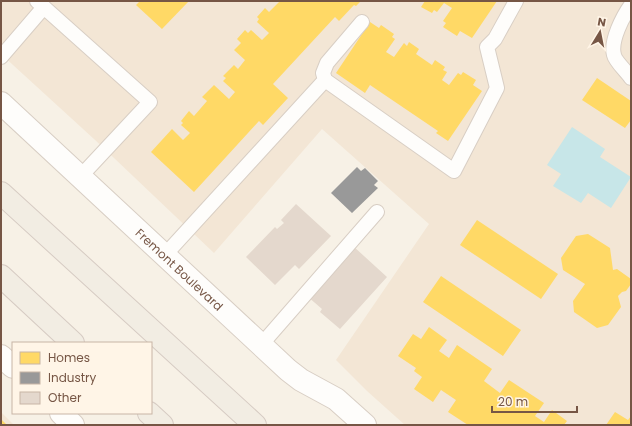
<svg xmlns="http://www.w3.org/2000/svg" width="632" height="426" font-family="Poppins,sans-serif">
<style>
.residential{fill:#f3e6d5}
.water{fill:#c7e6e8}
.homes{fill:#ffd966}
.industry{fill:#999}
.building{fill:#e4d8cd}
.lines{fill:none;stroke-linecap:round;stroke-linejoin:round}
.lane-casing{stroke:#d8cec4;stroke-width:16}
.street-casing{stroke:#d8cec4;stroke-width:24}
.primary-casing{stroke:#d6cbc3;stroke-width:24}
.lane{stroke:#fefdfb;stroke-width:14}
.street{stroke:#fefdfb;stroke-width:22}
.primary{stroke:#f2ede3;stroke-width:22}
.labels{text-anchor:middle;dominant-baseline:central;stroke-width:4;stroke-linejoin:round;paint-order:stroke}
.street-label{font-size:12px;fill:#765645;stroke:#fff5e7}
</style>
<rect width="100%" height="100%" fill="#f7f1e6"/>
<!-- residential -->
<path class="residential" d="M 1,1 L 631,1 L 631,425 L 405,425 L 367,391 L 336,360 L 429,224 L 322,129 L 214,253 L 94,139 L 1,54 Z
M 1,412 L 14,425 L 1,425 Z"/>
<!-- water -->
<path class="water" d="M 572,127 L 605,149 L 600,157 L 631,177 L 611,208 L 588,193 L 581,203 L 553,186 L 561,174 L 547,165 Z"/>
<!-- homes -->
<path class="homes" d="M 138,1 L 189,1 L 162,29 L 136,5 L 139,2 Z
M 280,1 L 361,1 L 356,6 L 354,5 L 339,21 L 335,17 L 273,84 L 288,98 L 263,125 L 259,121 L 194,192 L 151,152 L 172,129 L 183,140 L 190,133 L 181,125 L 183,123 L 181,121 L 189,111 L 194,116 L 207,101 L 202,97 L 214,85 L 229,99 L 235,92 L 223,81 L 226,78 L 223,76 L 234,65 L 238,69 L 245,60 L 234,50 L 241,43 L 237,39 L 245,30 L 248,33 L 251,30 L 262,40 L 269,33 L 257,22 L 259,19 L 257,17 L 265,8 L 269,12 Z
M 425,1 L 497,1 L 472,38 L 460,31 L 457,36 L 443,27 L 446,23 L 443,21 L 452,8 L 444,3 L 437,12 L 434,10 L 432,13 L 421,7 Z
M 370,22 L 379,28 L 381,25 L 394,34 L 392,37 L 395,39 L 386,52 L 394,57 L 404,43 L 407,46 L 409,42 L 419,49 L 416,54 L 432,65 L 435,60 L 445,67 L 443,70 L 447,72 L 442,80 L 449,85 L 458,73 L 461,75 L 463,72 L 476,80 L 473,85 L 482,91 L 448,141 L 436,133 L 438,131 L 370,85 L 365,93 L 336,73 Z
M 597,78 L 631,101 L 631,120 L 625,128 L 582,100 Z
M 477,220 L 558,274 L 541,299 L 460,245 Z
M 588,234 L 610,248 L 613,270 L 617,269 L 631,279 L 631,284 L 626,291 L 622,292 L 618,296 L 621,307 L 608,325 L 597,328 L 574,312 L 573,301 L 585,284 L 563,270 L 561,258 L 576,236 Z
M 441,276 L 521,330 L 503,356 L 423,302 Z
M 429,327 L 447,340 L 439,351 L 449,358 L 457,345 L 492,369 L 484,381 L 500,393 L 509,380 L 544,403 L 535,416 L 544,422 L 552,410 L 567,421 L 564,425 L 495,425 L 494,424 L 493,425 L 468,425 L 448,412 L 456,400 L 441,390 L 433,402 L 414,389 L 422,377 L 414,371 L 416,368 L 398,356 L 413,334 L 421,339 Z
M 615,412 L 628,420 L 631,416 L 631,425 L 606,425 Z
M 1,419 L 7,425 L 1,425 Z"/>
<!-- industry -->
<path class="industry" d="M 357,167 L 361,171 L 365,168 L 378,181 L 374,185 L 378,188 L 352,213 L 331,193 Z"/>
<!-- building -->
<path class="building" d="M 296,204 L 331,236 L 299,269 L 295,265 L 275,285 L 246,257 L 275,227 L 277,229 L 284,223 L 281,220 Z
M 353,246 L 387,277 L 340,329 L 320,312 L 322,309 L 307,296 Z"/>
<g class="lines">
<!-- lane casing -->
<g class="lane-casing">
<path id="lane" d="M 37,1 L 150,102 L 80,177
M 631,5 C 623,16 610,41 614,55 C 615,61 627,72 631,78
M 1,57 L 44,7
M 325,80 L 323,73 L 327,63 L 362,22
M 164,256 L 325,80 L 454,171 L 497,88 L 487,47 L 495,39 L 516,1
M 261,345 L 377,212"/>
</g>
<!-- street casing -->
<g class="street-casing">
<g id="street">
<path id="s1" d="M 1,103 L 288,370 L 301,380 L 336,399 L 365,425"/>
<path d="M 1,356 L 13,367"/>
<path d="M 61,413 L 73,425"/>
</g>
</g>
<!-- primary casing -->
<g class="primary-casing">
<path id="primary" d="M 1,193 L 255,425
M 1,276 L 73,343
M 149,413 L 162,425"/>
</g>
<!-- lane -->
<use href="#lane" class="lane"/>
<!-- street -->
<use href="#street" class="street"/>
<!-- primary -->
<use href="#primary" class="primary"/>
</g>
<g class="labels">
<!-- street labels -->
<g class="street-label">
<text stroke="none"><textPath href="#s1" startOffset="244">Fremont Boulevard</textPath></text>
</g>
</g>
<!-- border -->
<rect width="632" height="426" fill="none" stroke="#765645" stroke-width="4"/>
<!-- legend -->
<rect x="12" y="342" width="140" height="72" fill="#fff5e7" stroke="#c8b5a6"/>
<rect x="20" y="352" width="20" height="12" fill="#ffd966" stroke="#c8b5a6"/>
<text x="48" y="362" font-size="12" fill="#765645">Homes</text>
<rect x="20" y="372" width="20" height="12" fill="#999999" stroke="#c8b5a6"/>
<text x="48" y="382" font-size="12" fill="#765645">Industry</text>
<rect x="20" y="392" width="20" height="12" fill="#e4d8cd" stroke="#c8b5a6"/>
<text x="48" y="402" font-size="12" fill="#765645">Other</text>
<!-- north arrow -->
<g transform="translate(600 32) rotate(10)" stroke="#fff5e7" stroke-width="3" paint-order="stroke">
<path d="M0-3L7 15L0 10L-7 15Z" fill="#765645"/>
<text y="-6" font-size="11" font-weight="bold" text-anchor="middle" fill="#765645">N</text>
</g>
<!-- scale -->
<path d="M492 406v6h85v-6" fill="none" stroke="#765645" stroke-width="2"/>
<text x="498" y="406" font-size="12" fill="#765645" stroke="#fff5e7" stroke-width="3" paint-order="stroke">20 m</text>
</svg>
